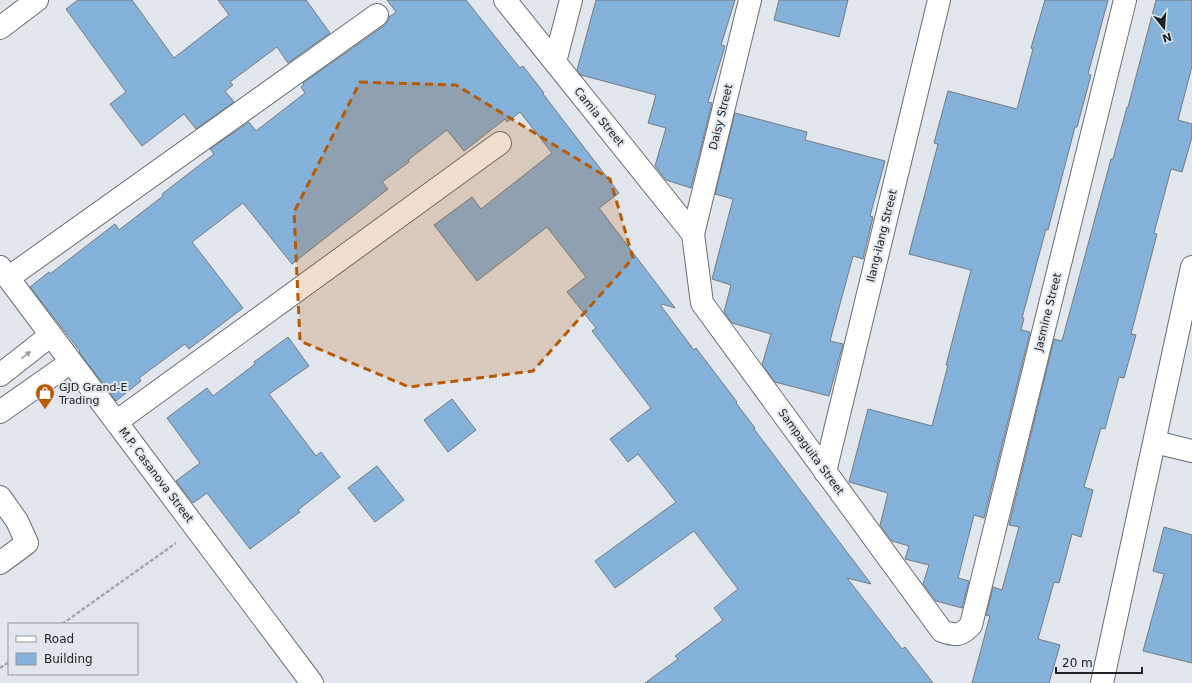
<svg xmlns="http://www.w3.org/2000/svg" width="1192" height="683" font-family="'DejaVu Sans',sans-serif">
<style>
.building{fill:#85b2db;stroke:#757a7f}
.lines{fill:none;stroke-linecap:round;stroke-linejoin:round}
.minor-casing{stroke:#696e73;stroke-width:24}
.path{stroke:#a3a8ac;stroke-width:2.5;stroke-dasharray:4 2;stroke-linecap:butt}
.minor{stroke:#fff;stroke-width:22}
.oneway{fill:#9b9c9c}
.marked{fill:#b75a05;fill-opacity:0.2;stroke:#b75a05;stroke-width:3;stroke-dasharray:8 5;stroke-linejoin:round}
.labels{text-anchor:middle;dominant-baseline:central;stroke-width:4;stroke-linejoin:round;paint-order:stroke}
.street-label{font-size:11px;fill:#202224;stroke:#e1e7ec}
.poi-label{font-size:11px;fill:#202224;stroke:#e1e7ec;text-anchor:start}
</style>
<rect width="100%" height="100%" fill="#e1e7ec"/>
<!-- building -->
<path class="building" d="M 78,0 L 132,0 L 174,58 L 229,15 L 218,0 L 306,0 L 330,33 L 288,63 L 277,47 L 230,82 L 233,85 L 225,91 L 234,102 L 196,129 L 184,114 L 142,146 L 110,104 L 126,92 L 66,9 Z
M 387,0 L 466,0 L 520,68 L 523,66 L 544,93 L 543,94 L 619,193 L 599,208 L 675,308 L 662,304 L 661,306 L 694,350 L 696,348 L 737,402 L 736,403 L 755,428 L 754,429 L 871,584 L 847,578 L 902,649 L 905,647 L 933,683 L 645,683 L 678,659 L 675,656 L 723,620 L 714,608 L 738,589 L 694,531 L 615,588 L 595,561 L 676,502 L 638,454 L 628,462 L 610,439 L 651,408 L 592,331 L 596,328 L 567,292 L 586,277 L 547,227 L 477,281 L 434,225 L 472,197 L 481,209 L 552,153 L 520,112 L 507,122 L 505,119 L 464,151 L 447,130 L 408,160 L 409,162 L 382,182 L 388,189 L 292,264 L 243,203 L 192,242 L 243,308 L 189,349 L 185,344 L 139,378 L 141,381 L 116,401 L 79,352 L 80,351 L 30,287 L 49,272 L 50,274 L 115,224 L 119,230 L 163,196 L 162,194 L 214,154 L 210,149 L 249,122 L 256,131 L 305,93 L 301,87 L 304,85 L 303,83 L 385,25 L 388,21 L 389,17 L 396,12 Z
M 596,0 L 735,0 L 721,45 L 725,46 L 708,102 L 712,103 L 691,188 L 666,180 L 655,166 L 666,128 L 648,123 L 656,95 L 581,75 L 577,70 Z
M 779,0 L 848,0 L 839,37 L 774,20 Z
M 1045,0 L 1108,0 L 1088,74 L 1091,75 L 1077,127 L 1075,127 L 1048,230 L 1046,229 L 1022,318 L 1024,318 L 1021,330 L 1030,332 L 984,518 L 974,515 L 958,578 L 969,581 L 962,608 L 936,601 L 923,584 L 929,565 L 905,559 L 909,546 L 892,541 L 880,525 L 888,493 L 849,482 L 868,409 L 932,426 L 948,365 L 946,365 L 971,270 L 909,254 L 938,144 L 934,143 L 948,91 L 1017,109 L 1033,49 L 1031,48 Z
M 1156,0 L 1192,0 L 1192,66 L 1178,120 L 1192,124 L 1192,137 L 1182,172 L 1171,169 L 1154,233 L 1157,234 L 1131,334 L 1136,335 L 1124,378 L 1119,377 L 1105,429 L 1101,428 L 1084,487 L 1093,490 L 1081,537 L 1072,534 L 1059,583 L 1054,582 L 1038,639 L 1060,645 L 1049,683 L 972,683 L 990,616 L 986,615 L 993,587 L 1002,590 L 1019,527 L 1009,525 L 1054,339 L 1062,341 L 1111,159 L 1113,159 L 1127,107 L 1128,107 Z
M 735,113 L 807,132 L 805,140 L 885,161 L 870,216 L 873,217 L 863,259 L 853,256 L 830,341 L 843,344 L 829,396 L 775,382 L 762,365 L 771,334 L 732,323 L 724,312 L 731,285 L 712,279 L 733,199 L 715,194 Z
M 288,337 L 309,366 L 269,394 L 316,456 L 321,452 L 340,477 L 298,510 L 300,512 L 250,549 L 207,493 L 193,503 L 176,481 L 200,463 L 167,418 L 207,388 L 213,396 L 255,364 L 254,362 Z
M 452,399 L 476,430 L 448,452 L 424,420 Z
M 377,466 L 404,500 L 375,522 L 348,488 Z
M 1164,527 L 1192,535 L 1192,663 L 1143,651 L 1164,574 L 1153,571 Z"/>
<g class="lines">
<!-- minor casing -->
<g class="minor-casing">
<path id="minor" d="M 505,0 L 693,234
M 750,0 L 693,234 L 702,303 L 942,631 C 956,636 961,636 971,625 L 1125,0
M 0,28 L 37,0
M 555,62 L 571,0
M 0,267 L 312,683
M 8,278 L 377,15
M 0,375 L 51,335
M 0,412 L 71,362
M 116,422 L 500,143
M 1155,442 L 1192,451
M 825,472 L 939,0
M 0,497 L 17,521 L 27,543 L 0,563
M 1102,683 L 1192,267"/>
</g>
<!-- path -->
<path class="path" d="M 62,624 L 176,543
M 0,668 L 9,662"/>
<!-- minor -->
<use href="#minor" class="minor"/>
</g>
<!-- one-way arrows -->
<defs><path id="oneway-solid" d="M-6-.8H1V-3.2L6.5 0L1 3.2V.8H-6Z"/></defs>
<use class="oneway" href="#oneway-solid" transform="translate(26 355) rotate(-38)"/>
<!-- marked area -->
<path class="marked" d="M 360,82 L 456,85 L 610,179 L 633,258 L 533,371 L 409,387 L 300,341 L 294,212 Z"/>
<!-- icons -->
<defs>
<g id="shop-pin" transform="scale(1)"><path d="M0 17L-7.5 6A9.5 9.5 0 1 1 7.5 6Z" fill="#b75a05" stroke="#e1e7ec"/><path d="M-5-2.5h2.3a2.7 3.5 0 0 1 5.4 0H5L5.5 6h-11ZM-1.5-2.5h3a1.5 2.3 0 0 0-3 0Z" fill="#fff"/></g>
</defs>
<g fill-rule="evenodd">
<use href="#shop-pin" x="45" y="393"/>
</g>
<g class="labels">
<!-- street labels -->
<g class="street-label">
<text transform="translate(599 117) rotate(51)">Camia Street</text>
<text transform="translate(721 117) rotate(-76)">Daisy Street</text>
<text transform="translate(882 236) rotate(-76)">Ilang-ilang Street</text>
<text transform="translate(1048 312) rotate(-76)">Jasmine Street</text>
<text transform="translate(811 452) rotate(54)">Sampaguita Street</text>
<text transform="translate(156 475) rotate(53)">M.P. Casanova Street</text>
</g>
<!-- poi labels -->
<g class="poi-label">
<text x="59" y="387">GJD Grand-E<tspan x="59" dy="13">Trading</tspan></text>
</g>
</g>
<!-- legend -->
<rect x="8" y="623" width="130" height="52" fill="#e1e7ec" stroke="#94989c"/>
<rect x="16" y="636" width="20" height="6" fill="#ffffff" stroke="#94989c"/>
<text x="44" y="643" font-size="12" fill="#202224">Road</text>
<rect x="16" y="653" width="20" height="12" fill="#85b2db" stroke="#94989c"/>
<text x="44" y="663" font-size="12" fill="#202224">Building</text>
<!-- north arrow -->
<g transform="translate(1164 28) rotate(163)" stroke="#e1e7ec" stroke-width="3" paint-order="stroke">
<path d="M0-3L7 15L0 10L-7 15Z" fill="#202224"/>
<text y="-6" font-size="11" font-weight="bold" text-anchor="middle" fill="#202224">N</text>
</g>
<!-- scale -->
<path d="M1056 667v6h86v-6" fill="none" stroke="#202224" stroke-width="2"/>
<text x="1062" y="667" font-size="12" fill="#202224" stroke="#e1e7ec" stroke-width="3" paint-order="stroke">20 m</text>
</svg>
